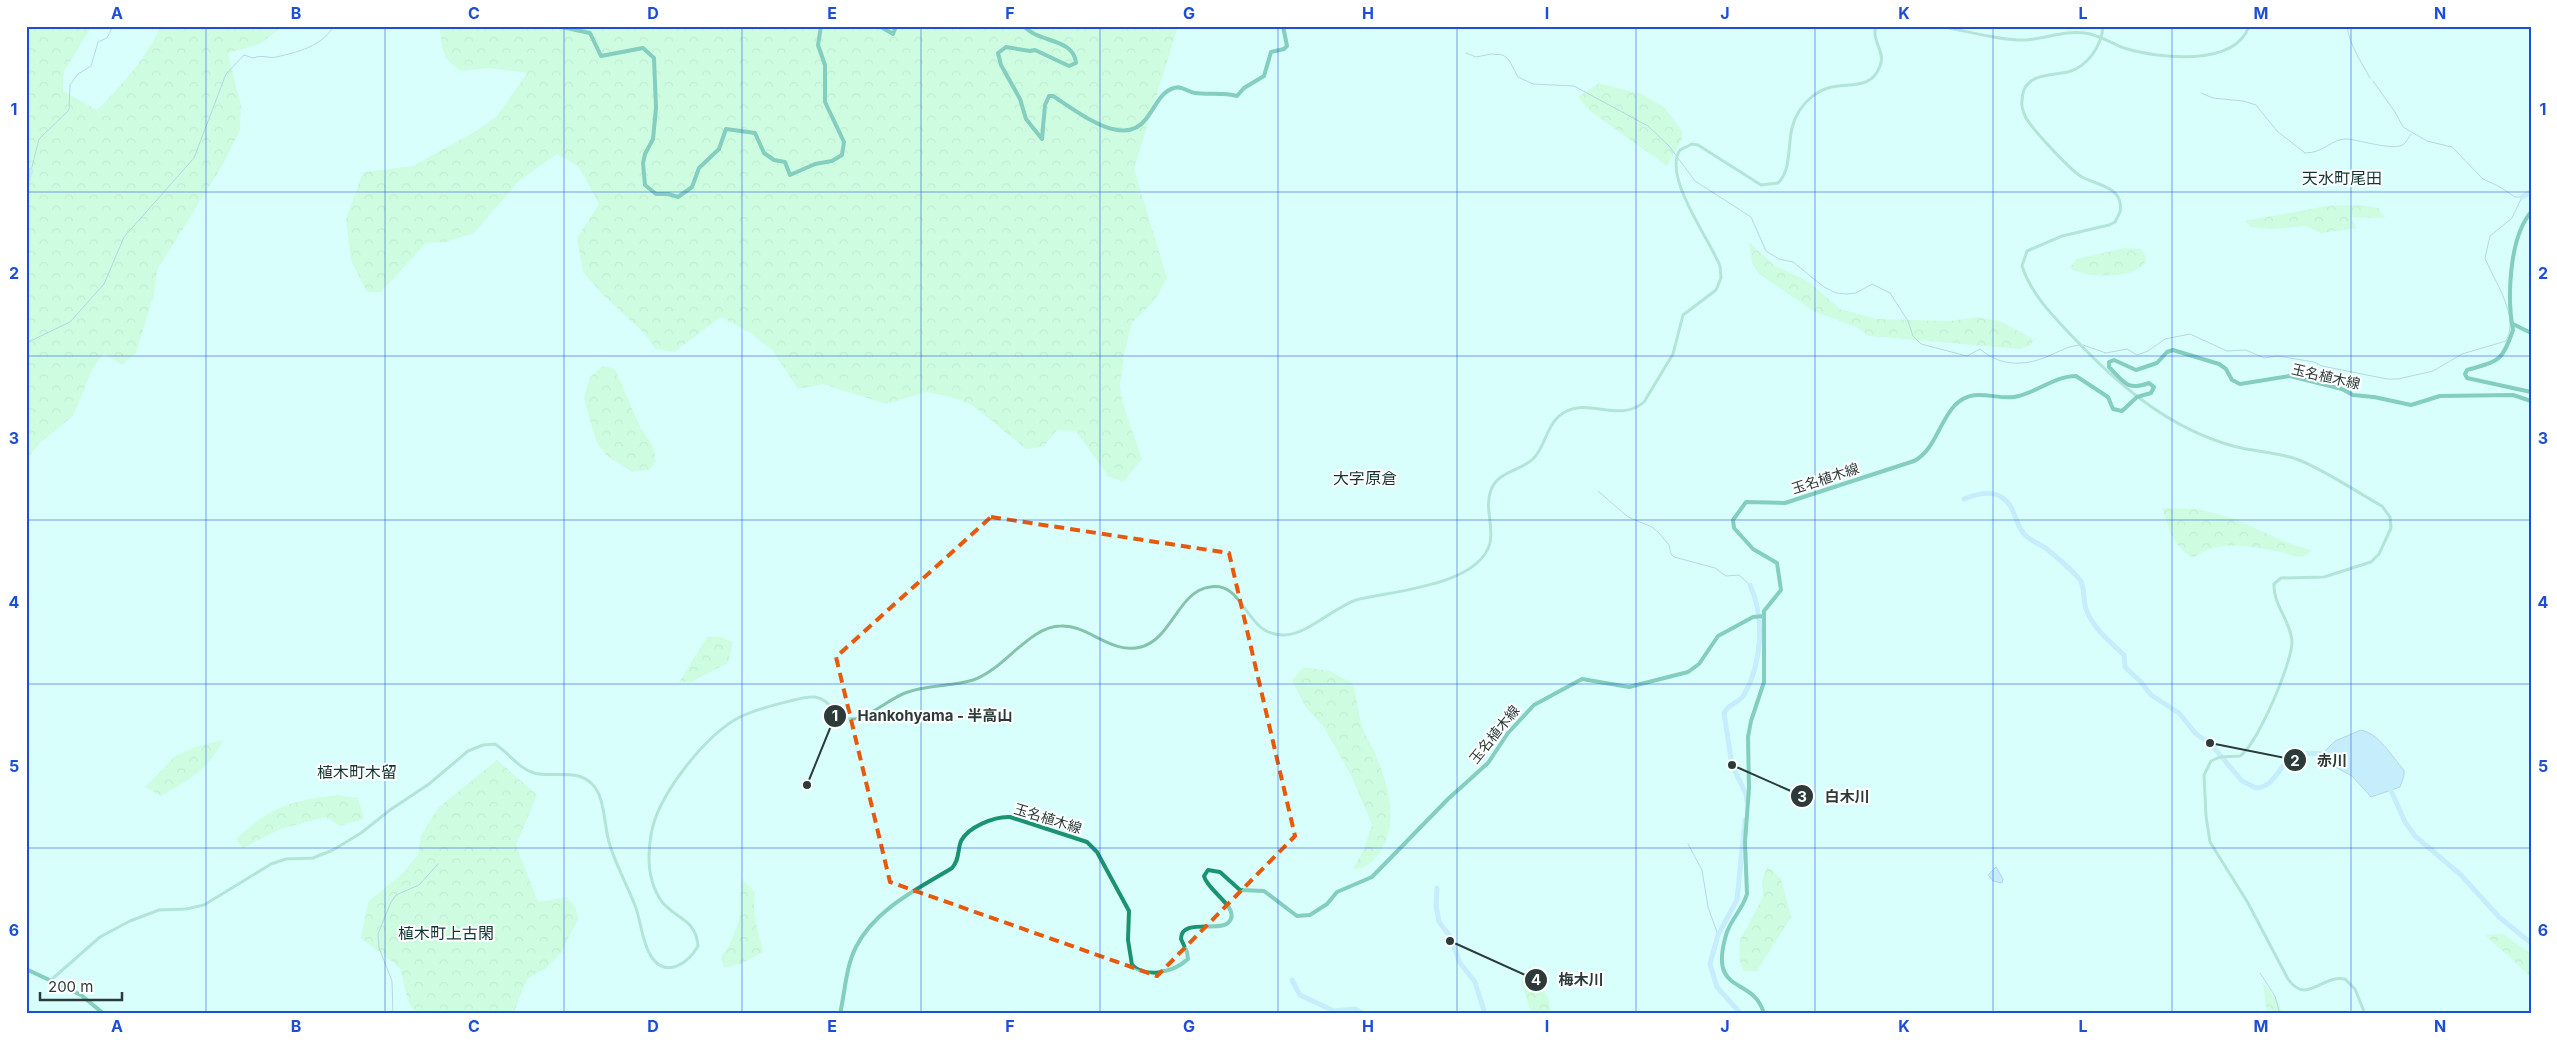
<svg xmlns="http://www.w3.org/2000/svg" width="2557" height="1040" font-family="Inter,'Noto Sans JP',sans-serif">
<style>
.forest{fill:url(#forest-crowns)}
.water{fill:#add7f9;stroke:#86a8c0}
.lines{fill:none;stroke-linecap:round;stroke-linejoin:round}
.stream{stroke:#86a8c0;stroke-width:1}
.river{stroke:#add7f9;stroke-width:5}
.minor{stroke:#84c4ab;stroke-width:3}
.major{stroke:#1b9371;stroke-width:4}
.marked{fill:none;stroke:#e8590c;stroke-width:4;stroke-dasharray:10 6;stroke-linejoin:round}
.grid{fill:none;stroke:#1d4ed8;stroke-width:1;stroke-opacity:0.55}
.labels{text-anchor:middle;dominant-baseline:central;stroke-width:4;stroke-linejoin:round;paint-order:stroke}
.street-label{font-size:14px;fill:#2c3b3a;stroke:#fff}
.quarter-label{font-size:16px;fill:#133534;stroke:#fff}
.leader{fill:none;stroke:#2c3b3a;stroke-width:2}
.callout-dot{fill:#2c3b3a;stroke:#fff;stroke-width:2}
.mark-label{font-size:15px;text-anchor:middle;font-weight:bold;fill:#fff}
.callout-label{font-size:15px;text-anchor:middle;font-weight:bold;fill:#2c3b3a;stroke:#fff;stroke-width:4;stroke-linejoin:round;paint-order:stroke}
.neatline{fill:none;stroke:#1d4ed8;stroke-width:2}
.grid-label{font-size:16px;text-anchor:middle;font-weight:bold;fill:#1d4ed8}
</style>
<defs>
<pattern id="forest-crowns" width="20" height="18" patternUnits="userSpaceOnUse" patternTransform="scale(1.25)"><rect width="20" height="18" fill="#c1f9bd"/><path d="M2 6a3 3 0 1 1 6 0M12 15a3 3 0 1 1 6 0" fill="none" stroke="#a6d6a3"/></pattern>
</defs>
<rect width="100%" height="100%" fill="#d9fffd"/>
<!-- forest -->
<path class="forest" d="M 26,26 L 92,26 L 64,71 L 63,91 L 97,110 C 122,85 146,58 161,26 L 283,26 L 260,44 L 228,53 L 241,106 L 240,130 L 222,166 L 157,270 L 154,294 L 136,353 L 122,365 L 104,353 L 93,368 L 73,416 L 40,443 L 26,460 Z
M 443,26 L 1178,26 L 1134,169 L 1167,278 L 1155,300 L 1132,323 L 1124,354 L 1120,385 L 1122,401 L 1142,459 L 1123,482 L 1108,476 L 1076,431 L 1057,430 L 1043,447 L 1026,449 L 972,405 L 951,397 L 926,392 L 886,404 L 823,384 L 798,389 L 773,351 L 749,332 L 721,317 L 674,352 L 656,349 L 644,333 L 602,294 L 583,272 L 577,238 L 599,204 L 579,167 L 557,154 L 519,181 L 474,233 L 446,242 L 426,243 L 381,292 L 367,292 L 351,261 L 346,219 L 363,172 L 413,166 L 476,131 L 497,116 L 527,73 L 488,68 L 461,71 C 444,60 441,50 440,30 Z
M 1599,83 L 1641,94 L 1664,107 L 1682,131 L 1682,139 L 1667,166 L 1590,111 L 1578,97 Z
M 2361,205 L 2378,208 L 2385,218 L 2351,217 L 2357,228 L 2321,233 L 2306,226 L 2270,229 L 2251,227 L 2245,221 L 2326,206 Z
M 1749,242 L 1775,266 L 1808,281 L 1840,309 L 1877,319 L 1950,321 L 1977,317 L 2000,321 L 2033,339 L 2032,344 L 2021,349 L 1869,336 L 1856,327 L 1815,312 L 1759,274 L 1752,263 Z
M 2124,248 L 2141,249 C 2166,277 2087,282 2070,268 L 2076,259 Z
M 603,366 L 615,369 L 640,427 L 653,446 L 656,461 L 649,470 L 632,472 L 606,455 L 596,441 L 584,398 L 590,377 Z
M 2162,508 L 2199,509 L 2235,519 L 2281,540 L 2312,551 L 2302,557 C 2269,551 2222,534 2194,558 C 2173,548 2169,528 2162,508 Z
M 707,637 L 721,637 L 733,642 L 728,663 L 691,682 L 679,682 Z
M 1303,667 L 1330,671 L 1353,684 C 1358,700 1358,716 1364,732 C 1367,739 1372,745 1375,753 C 1388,784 1401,824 1378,855 C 1372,863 1363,870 1353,869 L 1364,849 L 1372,825 L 1351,775 L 1323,726 L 1305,706 L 1292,680 Z
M 223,740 C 207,771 190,779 161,796 L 145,787 L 175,756 L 195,747 Z
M 497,760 L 537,795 L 516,845 L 538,902 L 567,897 L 575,906 L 578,919 L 561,953 L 546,968 L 527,979 L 513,1014 L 415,1014 L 408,1001 L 400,968 L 361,938 L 368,902 L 403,873 L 418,855 L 421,835 L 438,808 Z
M 338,795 L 358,798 L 364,819 L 340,826 L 326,817 L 280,829 L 243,848 L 236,839 C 272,806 290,801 338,795 Z
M 1767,866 L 1781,879 L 1791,917 L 1757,971 L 1744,971 L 1739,959 L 1740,940 L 1763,897 L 1762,881 Z
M 741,878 L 755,892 C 752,917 758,928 763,952 L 743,963 L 724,968 L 721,956 L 729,946 L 740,918 Z
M 2503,934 L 2531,954 L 2531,977 L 2485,935 Z
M 1530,965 L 1549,1000 L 1551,1014 L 1531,1014 L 1521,980 Z
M 2263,984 L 2276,998 L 2283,1014 L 2267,1014 Z"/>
<!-- water -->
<path class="water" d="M 2361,730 C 2380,734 2391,756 2404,770 L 2404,776 L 2400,787 L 2371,797 L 2352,776 L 2326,762 L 2324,752 L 2335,741 Z
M 1996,867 L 2003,879 L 2002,883 L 1993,881 L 1988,875 Z"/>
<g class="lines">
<!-- stream -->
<path class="stream" d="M 2347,26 C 2350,47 2361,61 2370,78
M 1466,53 L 1476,57 L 1491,54 L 1503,55 L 1509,60 L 1518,77 L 1533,84 L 1574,86 L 1648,126 L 1669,146 L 1695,181 L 1751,217 L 1766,251 L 1779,259 L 1793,262 L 1824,287 L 1836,293 L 1846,294 L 1856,293 L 1872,284 L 1890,293 L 1908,321 L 1913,336 L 1921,344 L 1967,356 L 1980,349 C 2002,368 2028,366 2053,354 C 2062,350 2069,346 2079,345
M 2201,93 L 2213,98 L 2243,101 L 2256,105 L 2277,131 L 2305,153 C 2324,153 2331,139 2346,139 C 2357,139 2395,152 2404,144 C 2406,142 2409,137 2411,134
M 31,171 L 39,139 L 69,110 L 70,85 L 78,74 L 91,66 L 98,42 L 107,38 L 113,26
M 26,343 L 70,322 L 104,284 L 124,237 L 194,158 L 226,74 L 244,55 L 253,58 C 264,54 268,59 276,57 C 298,52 321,47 334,26
M 2083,345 L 2106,353 L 2127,349 L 2137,355 L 2148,351 L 2165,339 L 2190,334 L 2227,351 L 2246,350 L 2264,358 L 2277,356 L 2314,362 L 2322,366 L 2387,379 L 2398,379 L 2433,371 L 2462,354 L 2506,341 C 2520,316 2494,281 2485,258 L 2490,236 L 2512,218 L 2522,197 L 2515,197 L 2500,187 L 2483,179 L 2452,147 L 2427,141 L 2403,127 L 2395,112 L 2373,81
M 1598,491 L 1628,517 L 1652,527 L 1659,533 L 1669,545 L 1671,554 L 1674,557 L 1715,568 L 1726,576 L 1739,575 L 1750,585
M 1688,844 L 1702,870 L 1708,907 L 1718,935
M 2260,973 L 2275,996 L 2280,1014
M 393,1014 L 392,981 L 379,948 L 378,934 L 391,902 L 396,895 L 419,885 L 438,864"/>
<!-- river -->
<path class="river" d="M 26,169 L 31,171 L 26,184
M 2522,197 L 2531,192
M 1964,499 C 1974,495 1991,490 2001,497 C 2016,505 2014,524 2025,535 C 2032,542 2041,544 2048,550 C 2059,559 2072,570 2081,581 C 2085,591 2083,600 2086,609 C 2092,627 2110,642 2124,655 L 2125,667 L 2142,683 L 2151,695 L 2179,713 L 2196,734 L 2210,743 L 2242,781 L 2256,788 C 2277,787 2279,760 2298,755 C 2309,752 2320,753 2330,755
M 2389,786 L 2405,822 L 2415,836 L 2461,875 L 2499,917 L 2531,943
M 1747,802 L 1746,794 L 1732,765 L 1724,713 C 1728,704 1739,703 1744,695 C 1762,663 1765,618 1750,585
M 1437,888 L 1436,906 L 1439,922 L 1450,936 L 1460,963 L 1475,982 L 1485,1014
M 1292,980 L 1300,995 L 1334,1011 L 1355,1009 L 1364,1014
M 1741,1014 L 1717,987 L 1710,964 L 1718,935 L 1737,900 L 1745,820"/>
<!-- minor -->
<path class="minor" d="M 1938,26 C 1964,30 2000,41 2025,40 C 2045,39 2065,30 2085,33 C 2099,35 2111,43 2124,48 C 2156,58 2235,68 2249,26
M 2103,26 C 2102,46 2087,67 2068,72 C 2049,76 2022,73 2022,101 C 2021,106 2023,111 2025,116 C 2031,128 2070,170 2082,177 C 2093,183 2108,185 2116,194 C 2120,199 2121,206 2120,212 L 2115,222 L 2109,225 L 2062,236 L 2027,251 L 2022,266 C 2031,294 2053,316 2072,336 C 2117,384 2168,428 2233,446 C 2255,452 2278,452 2299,460 C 2328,472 2355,491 2382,506 L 2390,517 L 2391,528 L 2379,554 L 2371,562 L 2324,577 L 2281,578 L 2274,584 C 2273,605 2291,621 2292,642 C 2292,663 2257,745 2240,756 L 2220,757 L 2211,761 L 2204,775 L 2206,816 L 2210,842 L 2248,903 L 2288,979 C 2307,1006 2322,974 2345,979 L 2355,989 L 2365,1014
M 51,980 L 100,937 L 130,921 L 159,910 L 186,909 L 204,905 L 271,864 L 286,859 L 313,858 L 333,850 L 361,833 L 390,810 L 429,784 L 468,751 L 483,745 L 495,744 C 508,752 519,769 534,773 C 553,778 576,768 592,784 C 605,796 604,825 609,842 C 615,864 628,886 636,908 C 641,923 643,946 653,959 C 668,978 689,962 698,946 C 696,919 676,919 662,902 C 648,882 647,858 651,835 C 657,796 704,737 738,718 C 753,710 770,706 786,702 C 795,700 805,696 815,697 C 831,699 835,719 852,719 C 865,720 891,698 905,693 C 927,684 951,687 973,680 C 1004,670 1029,626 1061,626 C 1089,625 1111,655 1141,647 C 1172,639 1178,591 1210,587 C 1246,581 1244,637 1285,635 C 1308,634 1333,608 1356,600 C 1391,591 1479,586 1490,543 C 1494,525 1484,507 1491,490 C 1498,471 1520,471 1533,459 C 1545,447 1546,428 1558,417 C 1584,393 1618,425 1644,402 L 1673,354 L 1683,315 L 1716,290 L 1721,278 L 1720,266 C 1710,240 1662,176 1680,150 L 1692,144 L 1698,145 L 1761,185 L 1778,183 C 1794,169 1785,135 1797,115 C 1803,103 1815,92 1828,88 C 1847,82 1871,91 1880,66 C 1886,52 1871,41 1876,26"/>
<!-- major -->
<path class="major" d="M 557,26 L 590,33 L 601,56 L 643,48 L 654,58 L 656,108 L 653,139 L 645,154 L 643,163 L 645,185 L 656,194 L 668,194 L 678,197 L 692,187 L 699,168 L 719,149 L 726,129 L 755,133 L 764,153 L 774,160 L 785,162 L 790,175 L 815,164 L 832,161 L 842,155 L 844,142 L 825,102 L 825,65 L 818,45 L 821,26
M 869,26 L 881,27 L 893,34 L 896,26
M 1024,26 C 1038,43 1074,38 1076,63 L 1069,66 L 1035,50 L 1030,51 L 1006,47 L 998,53 L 1001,65 L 1020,99 L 1026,119 L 1042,139 L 1045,105 L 1049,96 L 1053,96 C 1075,110 1123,150 1146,119 C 1155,108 1160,92 1174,88 C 1182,85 1187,92 1195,93 C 1208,95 1223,92 1237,96 L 1244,88 L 1264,76 L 1271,52 L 1284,49 L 1287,46 L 1283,26
M 2531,212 C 2509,238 2507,298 2513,330 C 2502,363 2498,361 2467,370 L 2465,374 L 2467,378 L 2531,392
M 2513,324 L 2531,333
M 26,969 L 81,995 L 104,1014
M 840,1014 C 845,992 846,966 856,947 C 875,909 918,889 952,868 C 960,859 957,851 961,841 C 968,827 995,816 1010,817 L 1087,842 L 1097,852 L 1129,911 L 1128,940 L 1132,965 C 1146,979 1174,972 1188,959 L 1187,952 L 1181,939 C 1181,918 1218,932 1228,923 C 1243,909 1207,891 1204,876 L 1208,870 L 1220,872 L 1240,890 L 1264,891 L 1297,916 L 1310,915 L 1327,904 L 1337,892 L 1372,877 L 1448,799 L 1488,763 L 1508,733 L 1534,705 L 1582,679 L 1629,687 L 1688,672 L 1699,664 L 1718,636 L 1753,617 L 1764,616
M 1764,1014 C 1754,975 1708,997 1726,935 C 1730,920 1743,909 1747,894 L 1745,842 L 1749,788 L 1748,737 L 1751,721 L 1764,682 L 1764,611 L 1781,590 L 1777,563 L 1753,549 L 1734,528 L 1733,520 L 1746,502 L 1785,503 L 1914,461 C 1935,450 1939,422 1955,405 C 1974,386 1994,400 2014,397 C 2035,394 2054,376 2076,376 L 2108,397 L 2113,409 L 2122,411 L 2137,397 L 2151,393 L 2154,387 L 2149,383 C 2127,391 2125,383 2109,367 L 2109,362 L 2114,360 L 2136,370 L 2157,363 L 2167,352 L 2173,350 L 2219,364 L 2226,369 L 2232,380 L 2240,384 L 2290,376 L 2342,389 L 2353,395 L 2374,397 L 2411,405 L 2440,396 L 2513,395 L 2531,401"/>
</g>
<!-- marked area -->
<path d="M0 0H2557V1040H0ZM 991,517 L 1229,553 L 1295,836 L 1157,976 L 890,882 L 836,657 Z" fill="#d9fffd" fill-opacity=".55" fill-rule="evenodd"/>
<path class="marked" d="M 991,517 L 1229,553 L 1295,836 L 1157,976 L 890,882 L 836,657 Z"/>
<!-- grid -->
<path class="grid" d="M 206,26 L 206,1014M 385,26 L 385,1014M 564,26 L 564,1014M 742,26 L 742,1014M 921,26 L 921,1014M 1100,26 L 1100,1014M 1278,26 L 1278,1014M 1457,26 L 1457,1014M 1636,26 L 1636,1014M 1815,26 L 1815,1014M 1993,26 L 1993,1014M 2172,26 L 2172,1014M 2351,26 L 2351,1014M 26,192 L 2531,192M 26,356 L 2531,356M 26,520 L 2531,520M 26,684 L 2531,684M 26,848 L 2531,848"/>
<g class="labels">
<!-- street labels -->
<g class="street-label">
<text transform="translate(2326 376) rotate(13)">玉名植木線</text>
<text transform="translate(1825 478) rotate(-18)">玉名植木線</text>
<text transform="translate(1494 734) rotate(-51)">玉名植木線</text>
<text transform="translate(1048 818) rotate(17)">玉名植木線</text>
</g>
<!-- quarter labels -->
<g class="quarter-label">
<text x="2342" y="178">天水町尾田</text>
<text x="1365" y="478">大字原倉</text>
<text x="357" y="772">植木町木留</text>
<text x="446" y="933">植木町上古閑</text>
</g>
</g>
<!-- callouts -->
<path class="leader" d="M807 785L835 716M2210 743L2295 760M1732 765L1802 796M1450 941L1536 980"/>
<g class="callout-dot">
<circle cx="807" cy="785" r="5"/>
<circle cx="2210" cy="743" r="5"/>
<circle cx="1732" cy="765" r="5"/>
<circle cx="1450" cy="941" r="5"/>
<circle cx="835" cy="716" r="12"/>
<circle cx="2295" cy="760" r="12"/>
<circle cx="1802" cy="796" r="12"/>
<circle cx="1536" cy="980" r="12"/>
</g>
<g class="mark-label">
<text x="835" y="721">1</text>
<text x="2295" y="766">2</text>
<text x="1802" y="802">3</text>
<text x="1536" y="985">4</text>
</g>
<g class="callout-label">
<text x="935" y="721">Hankohyama - 半高山</text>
<text x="2332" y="766">赤川</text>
<text x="1847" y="802">白木川</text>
<text x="1581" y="985">梅木川</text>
</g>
<!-- border -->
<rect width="2557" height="1040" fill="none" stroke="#ffffff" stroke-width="55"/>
<!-- scale -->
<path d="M40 992v8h82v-8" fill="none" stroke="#2c3b3a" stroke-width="2.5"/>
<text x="48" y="992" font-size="15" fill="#2c3b3a" stroke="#ffffff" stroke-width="4" paint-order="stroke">200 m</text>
<rect x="28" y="28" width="2502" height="984" class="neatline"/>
<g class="grid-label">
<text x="117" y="19">A</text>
<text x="296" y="19">B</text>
<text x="474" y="19">C</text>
<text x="653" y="19">D</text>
<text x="832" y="19">E</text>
<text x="1010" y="19">F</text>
<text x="1189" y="19">G</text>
<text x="1368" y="19">H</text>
<text x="1547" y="19">I</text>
<text x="1725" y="19">J</text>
<text x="1904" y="19">K</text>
<text x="2083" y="19">L</text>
<text x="2261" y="19">M</text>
<text x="2440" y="19">N</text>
<text x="14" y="115">1</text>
<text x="2543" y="115">1</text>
<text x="14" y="279">2</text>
<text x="2543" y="279">2</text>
<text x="14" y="444">3</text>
<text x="2543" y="444">3</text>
<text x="14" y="608">4</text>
<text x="2543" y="608">4</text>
<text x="14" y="772">5</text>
<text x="2543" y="772">5</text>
<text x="14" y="936">6</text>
<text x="2543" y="936">6</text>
<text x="117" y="1032">A</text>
<text x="296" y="1032">B</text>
<text x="474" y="1032">C</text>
<text x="653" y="1032">D</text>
<text x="832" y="1032">E</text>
<text x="1010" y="1032">F</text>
<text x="1189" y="1032">G</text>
<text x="1368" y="1032">H</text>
<text x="1547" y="1032">I</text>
<text x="1725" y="1032">J</text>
<text x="1904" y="1032">K</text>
<text x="2083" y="1032">L</text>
<text x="2261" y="1032">M</text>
<text x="2440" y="1032">N</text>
</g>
</svg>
